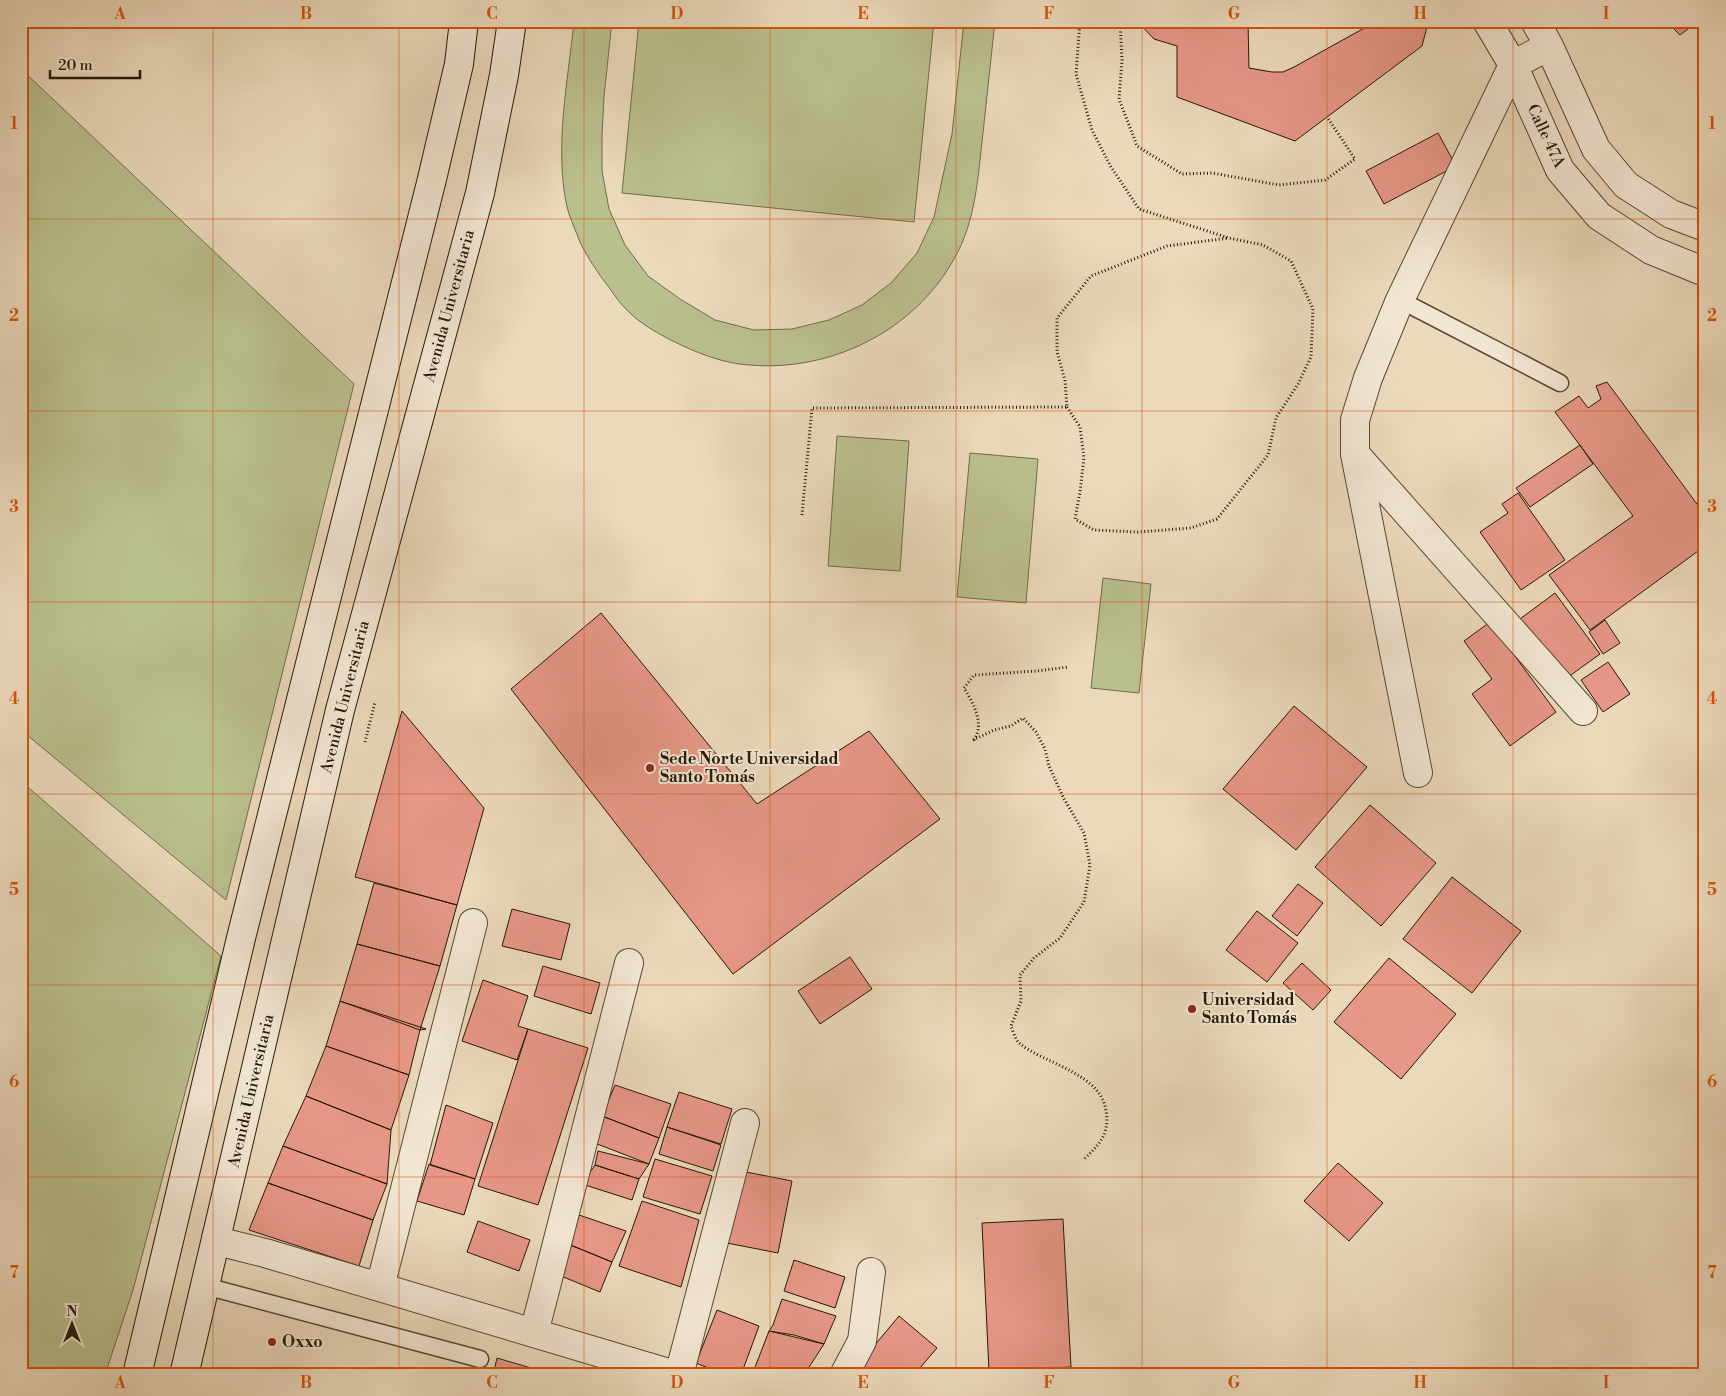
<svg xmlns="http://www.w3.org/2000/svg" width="1726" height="1396" font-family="'Libre Bodoni',serif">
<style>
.green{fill:#babf8e;stroke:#706c4a}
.building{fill:#e79787;stroke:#251907}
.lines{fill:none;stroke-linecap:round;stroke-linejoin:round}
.lane-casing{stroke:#564934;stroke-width:19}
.street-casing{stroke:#564934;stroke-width:30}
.secondary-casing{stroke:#251907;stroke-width:30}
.path{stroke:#251907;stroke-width:3;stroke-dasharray:1 2.5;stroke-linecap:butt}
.lane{stroke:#f2e6d3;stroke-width:16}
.street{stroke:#f2e6d3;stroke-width:28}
.secondary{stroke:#f2e6d3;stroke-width:28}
.grid{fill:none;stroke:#d4530c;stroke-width:1;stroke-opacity:0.55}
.poi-dot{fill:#8f2418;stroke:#f2e6d3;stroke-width:2}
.labels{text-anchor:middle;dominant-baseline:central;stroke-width:4;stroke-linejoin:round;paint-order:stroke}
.street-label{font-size:16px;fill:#251907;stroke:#f2e6d3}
.poi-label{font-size:16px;font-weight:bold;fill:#251907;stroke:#f2e6d3;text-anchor:start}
.neatline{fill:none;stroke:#d4530c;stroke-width:2}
.grid-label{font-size:16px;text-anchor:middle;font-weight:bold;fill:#d4530c}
</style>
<rect width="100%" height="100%" fill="#ebd9bb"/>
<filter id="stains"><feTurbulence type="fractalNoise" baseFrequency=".004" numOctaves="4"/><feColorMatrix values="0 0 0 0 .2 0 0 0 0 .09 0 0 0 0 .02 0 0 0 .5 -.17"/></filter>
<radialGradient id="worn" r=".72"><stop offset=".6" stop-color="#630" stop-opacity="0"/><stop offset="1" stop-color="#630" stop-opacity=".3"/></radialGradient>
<!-- green -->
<path class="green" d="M 574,21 L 612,21 L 604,97 L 602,136 L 602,171 L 609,209 L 625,245 L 648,276 L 680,299 L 715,320 L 754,330 L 792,329 L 829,320 L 862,305 L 891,283 L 917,253 L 934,217 L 952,134 L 964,21 L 995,21 C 991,58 987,96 983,133 C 978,176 976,221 954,259 C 914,331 831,372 750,365 C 727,364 703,355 683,346 C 664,337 639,324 625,308 C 618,301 613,293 608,286 C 598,273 587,257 580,242 C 576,231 570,219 567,207 C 554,147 568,82 574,21 Z
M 639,21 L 934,21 L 914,222 L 622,193 Z
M 21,69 L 354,384 L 226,900 L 21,730 Z
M 837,436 L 909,441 L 900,571 L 828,566 Z
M 970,453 L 1038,459 L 1026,603 L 957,597 Z
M 1103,578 L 1151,584 L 1139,693 L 1091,688 Z
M 21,781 L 221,956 L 133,1290 L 105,1375 L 21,1375 Z"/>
<!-- building -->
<path class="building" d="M 1142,21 L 1248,21 L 1249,68 L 1272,72 L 1283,72 L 1294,67 L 1377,21 L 1428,21 L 1428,23 L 1422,46 L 1295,141 L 1177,97 L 1177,46 L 1154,39 L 1140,24 Z
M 1666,21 L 1696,21 L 1697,22 L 1680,35 Z
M 1438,133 L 1456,166 L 1384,204 L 1366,171 Z
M 1607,382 L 1705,515 L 1705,546 L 1590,630 L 1549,575 L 1633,516 L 1555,412 L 1579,396 L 1588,408 L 1601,399 L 1596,386 Z
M 1580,445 L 1593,464 L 1530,507 L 1516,488 Z
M 1518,493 L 1565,560 L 1521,590 L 1480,532 L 1508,513 L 1502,504 Z
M 1555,593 L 1600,654 L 1564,680 L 1520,619 Z
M 601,613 L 757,804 L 869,731 L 940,819 L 733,974 L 511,689 Z
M 1605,620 L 1620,643 L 1603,654 L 1589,632 Z
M 1490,622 L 1556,712 L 1510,746 L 1472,694 L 1492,679 L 1464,641 Z
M 1608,662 L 1630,694 L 1603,712 L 1581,680 Z
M 1294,706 L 1367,767 L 1296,850 L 1223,789 Z
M 402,711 L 484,808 L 457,905 L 355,877 Z
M 1370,805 L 1436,863 L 1381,926 L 1315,867 Z
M 1452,877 L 1521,931 L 1472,993 L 1403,939 Z
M 374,883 L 457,905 L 440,966 L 357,944 Z
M 1298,884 L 1323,903 L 1297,936 L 1272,916 Z
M 512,909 L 570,924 L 561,960 L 502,946 Z
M 1257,911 L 1298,943 L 1267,982 L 1226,950 Z
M 357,944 L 440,966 L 420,1030 L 340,1001 Z
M 850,957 L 872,989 L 820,1024 L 798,991 Z
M 1389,958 L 1456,1014 L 1401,1079 L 1334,1022 Z
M 1302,963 L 1331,990 L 1313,1010 L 1283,983 Z
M 543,966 L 600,983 L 591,1014 L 534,996 Z
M 483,980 L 528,996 L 518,1026 L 528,1029 L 517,1060 L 462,1041 Z
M 340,1001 L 426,1029 L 420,1030 L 409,1075 L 326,1046 Z
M 528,1029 L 588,1048 L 538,1205 L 478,1186 Z
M 326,1046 L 409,1075 L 391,1130 L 306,1096 Z
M 615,1085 L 671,1104 L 659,1138 L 602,1116 Z
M 679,1092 L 732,1109 L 721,1144 L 667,1127 Z
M 306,1096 L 391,1130 L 387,1184 L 283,1146 Z
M 446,1105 L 493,1123 L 475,1179 L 430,1165 Z
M 602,1116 L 659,1138 L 649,1164 L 592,1142 Z
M 667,1127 L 721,1145 L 713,1171 L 659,1154 Z
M 283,1146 L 387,1184 L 373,1220 L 268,1183 Z
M 598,1151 L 649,1164 L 639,1179 L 595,1165 Z
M 655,1159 L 712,1176 L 700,1214 L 643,1197 Z
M 1338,1163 L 1383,1203 L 1349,1241 L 1304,1201 Z
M 429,1164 L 475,1179 L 464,1215 L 417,1201 Z
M 595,1165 L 639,1179 L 632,1200 L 582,1184 Z
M 741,1171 L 792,1181 L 778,1253 L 727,1243 Z
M 268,1183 L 373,1220 L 359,1266 L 249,1230 Z
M 642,1201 L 699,1220 L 681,1287 L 619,1266 Z
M 579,1215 L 626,1231 L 612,1262 L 568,1244 Z
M 1063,1219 L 1071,1367 L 989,1371 L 982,1223 Z
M 478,1221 L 530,1240 L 519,1271 L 467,1252 Z
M 568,1244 L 612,1262 L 600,1292 L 556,1274 Z
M 794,1260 L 845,1277 L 835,1308 L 784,1291 Z
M 782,1299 L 836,1316 L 824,1344 L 794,1335 L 769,1331 L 773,1325 Z
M 717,1310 L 759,1326 L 741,1375 L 725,1375 L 696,1363 Z
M 899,1316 L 937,1348 L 914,1375 L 871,1375 L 859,1364 Z
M 769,1331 L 824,1344 L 804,1375 L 752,1375 Z
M 497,1358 L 555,1375 L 493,1375 Z"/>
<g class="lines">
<!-- lane casing -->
<g class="lane-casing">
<path id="lane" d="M 1400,300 L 1560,383
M 205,1286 L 480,1359"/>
</g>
<!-- street casing -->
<g class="street-casing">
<path id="street" d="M 1487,21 L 1513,65 L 1560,170 L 1599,216 L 1651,250 L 1705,272
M 1535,21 L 1549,46 L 1596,149 L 1626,185 L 1671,214 L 1705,227
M 1356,455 L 1583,711
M 1418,773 L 1355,454 L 1355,420 L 1368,378 L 1400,300 L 1513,65 L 1549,46
M 216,1238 L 221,1242 L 265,1253 L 675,1375
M 380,1287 L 473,923
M 534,1333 L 629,963
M 679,1375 L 745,1123
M 844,1375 L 862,1341 L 871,1272"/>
</g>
<!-- secondary casing -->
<g class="secondary-casing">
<path id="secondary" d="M 137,1375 L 241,938 L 432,179 L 459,64 L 464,21
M 184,1375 L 340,710 L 480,193 L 504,75 L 512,21"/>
</g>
<!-- path -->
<path class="path" d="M 1120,21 L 1122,60 L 1119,99 L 1137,146 L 1182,174 L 1212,173 L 1279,185 L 1325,180 L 1355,159 L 1327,117
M 1067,407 L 1080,427 L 1084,458 L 1080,492 L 1075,519 L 1094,530 L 1138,532 L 1191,528 L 1217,519 L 1268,455 L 1276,418 L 1298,384 L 1311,357 L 1313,309 L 1291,261 L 1263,245 L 1229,238 L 1139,209 L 1111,167 L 1092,130 L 1076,74 L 1080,21
M 802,515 L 812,408 L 1067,407 L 1065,380 L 1057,352 L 1057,318 L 1091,276 L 1167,246 L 1229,238
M 973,740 L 994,730 L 1011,726 L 1023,718 L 1036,732 L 1045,749 L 1049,766 L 1063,797 L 1084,833 L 1090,865 L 1084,902 L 1060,938 L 1034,958 L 1020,975 L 1021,1001 L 1011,1026 C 1013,1031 1015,1039 1019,1043 C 1044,1064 1101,1073 1106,1111 C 1110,1134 1099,1145 1083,1160
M 974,740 C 985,723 973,703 964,688 L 974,675 L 1037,671 L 1068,667
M 365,742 L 375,702"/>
<!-- lane -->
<use href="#lane" class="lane"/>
<!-- street -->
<use href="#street" class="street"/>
<!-- secondary -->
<use href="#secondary" class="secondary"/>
</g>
<!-- grid -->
<path class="grid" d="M 213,21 L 213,1375M 399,21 L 399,1375M 584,21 L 584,1375M 770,21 L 770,1375M 956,21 L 956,1375M 1142,21 L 1142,1375M 1327,21 L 1327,1375M 1513,21 L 1513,1375M 21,219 L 1705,219M 21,411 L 1705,411M 21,602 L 1705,602M 21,794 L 1705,794M 21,985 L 1705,985M 21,1177 L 1705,1177"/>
<!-- markers -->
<g class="poi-dot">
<circle cx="650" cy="768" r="5"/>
<circle cx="1192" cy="1009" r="5"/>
<circle cx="272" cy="1342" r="5"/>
</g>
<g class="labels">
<!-- street labels -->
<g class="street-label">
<text transform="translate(1546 136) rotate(65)">Calle 47A</text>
<text transform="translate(449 306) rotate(-75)">Avenida Universitaria</text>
<text transform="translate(345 697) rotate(-76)">Avenida Universitaria</text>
<text transform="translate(251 1091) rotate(-77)">Avenida Universitaria</text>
</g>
<!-- poi labels -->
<g class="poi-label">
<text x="660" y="759">Sede Norte Universidad<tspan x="660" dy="18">Santo Tomás</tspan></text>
<text x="1202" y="1000">Universidad<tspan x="1202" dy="18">Santo Tomás</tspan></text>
<text x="282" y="1342">Oxxo</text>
</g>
</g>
<!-- margin -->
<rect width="1726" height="1396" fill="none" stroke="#ebd9bb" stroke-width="55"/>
<!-- north arrow -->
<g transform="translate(72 1324)" stroke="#f2e6d3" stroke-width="4" paint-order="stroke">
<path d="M0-4L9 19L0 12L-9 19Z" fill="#251907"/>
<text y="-8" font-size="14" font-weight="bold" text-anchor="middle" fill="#251907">N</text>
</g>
<!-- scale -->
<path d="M50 70v8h90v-8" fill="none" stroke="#251907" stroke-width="2.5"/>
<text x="58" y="70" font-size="15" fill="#251907" stroke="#f2e6d3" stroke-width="4" paint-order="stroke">20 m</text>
<rect x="28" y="28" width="1670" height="1340" class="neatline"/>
<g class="grid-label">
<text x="120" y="19">A</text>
<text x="306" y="19">B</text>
<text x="492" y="19">C</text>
<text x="677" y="19">D</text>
<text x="863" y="19">E</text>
<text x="1049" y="19">F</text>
<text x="1234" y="19">G</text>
<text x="1420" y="19">H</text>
<text x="1606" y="19">I</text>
<text x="14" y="129">1</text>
<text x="1712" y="129">1</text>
<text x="14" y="321">2</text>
<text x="1712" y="321">2</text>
<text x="14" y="512">3</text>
<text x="1712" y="512">3</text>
<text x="14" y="704">4</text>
<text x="1712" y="704">4</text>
<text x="14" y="895">5</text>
<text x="1712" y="895">5</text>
<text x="14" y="1087">6</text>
<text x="1712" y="1087">6</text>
<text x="14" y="1278">7</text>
<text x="1712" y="1278">7</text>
<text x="120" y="1388">A</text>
<text x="306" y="1388">B</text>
<text x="492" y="1388">C</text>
<text x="677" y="1388">D</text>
<text x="863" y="1388">E</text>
<text x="1049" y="1388">F</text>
<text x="1234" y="1388">G</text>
<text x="1420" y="1388">H</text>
<text x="1606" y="1388">I</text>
</g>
<rect width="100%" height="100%" filter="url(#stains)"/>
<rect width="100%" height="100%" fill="url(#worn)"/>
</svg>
